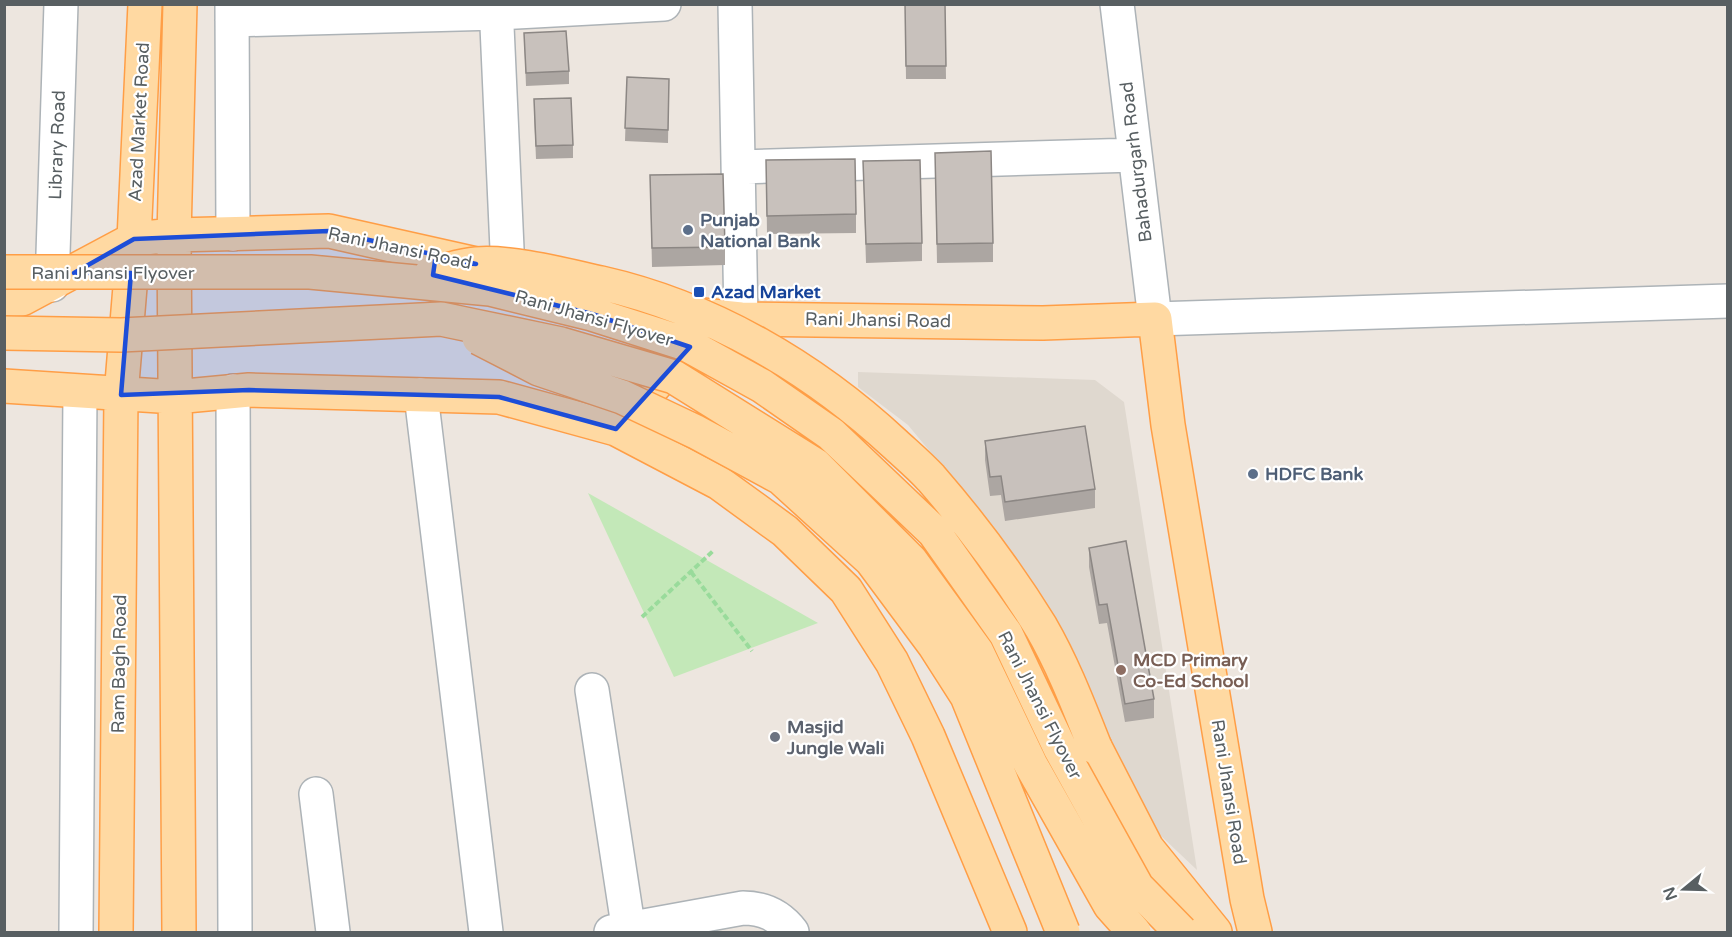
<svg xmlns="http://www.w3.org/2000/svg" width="1732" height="937" font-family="'Varela Round',sans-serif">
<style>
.education{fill:#dfd8cf}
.green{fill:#c3e8b8}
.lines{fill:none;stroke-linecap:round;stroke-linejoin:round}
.minor-casing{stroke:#adb3b7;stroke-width:36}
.major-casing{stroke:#ff9e46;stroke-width:36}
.path{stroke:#99db9b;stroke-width:4;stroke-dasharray:6 3;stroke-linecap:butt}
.minor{stroke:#fff;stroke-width:33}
.major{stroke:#ffd9a2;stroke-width:33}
.major-bridge-casing{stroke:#ff9e46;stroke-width:36;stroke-linecap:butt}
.major-bridge{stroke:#ffd9a2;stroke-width:33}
.wall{fill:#aca6a2}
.building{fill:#c8c1bc;stroke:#8c8784;stroke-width:1.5}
.marked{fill:#1d4ed8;fill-opacity:0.2;stroke:#1d4ed8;stroke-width:4.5;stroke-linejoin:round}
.service-dot{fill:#5c6f8a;stroke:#fff;stroke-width:2}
.transit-dot{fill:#1a4fb4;stroke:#fff;stroke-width:2}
.education-dot{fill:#8d6e63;stroke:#fff;stroke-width:2}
.worship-dot{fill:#6b7280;stroke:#fff;stroke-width:2}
.labels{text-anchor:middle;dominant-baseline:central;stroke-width:4.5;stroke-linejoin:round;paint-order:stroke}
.street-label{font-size:18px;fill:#585f62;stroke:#fff}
.service-label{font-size:18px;font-weight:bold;fill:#4e5e75;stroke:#fff;text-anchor:start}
.transit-label{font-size:18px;font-weight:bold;fill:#164399;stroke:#fff;text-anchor:start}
.education-label{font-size:18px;font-weight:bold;fill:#785e54;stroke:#fff;text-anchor:start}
.worship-label{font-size:18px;font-weight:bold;fill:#5b616d;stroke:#fff;text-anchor:start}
</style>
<rect width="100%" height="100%" fill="#ede6df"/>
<!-- education -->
<path class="education" d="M 858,372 L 1095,380 L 1124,402 L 1197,870 L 1160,835 L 986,519 L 908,425 L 858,387 Z"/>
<!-- green -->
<path class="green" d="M 588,493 L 818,623 L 674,677 Z"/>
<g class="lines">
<!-- minor casing -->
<g class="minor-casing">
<path id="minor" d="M 232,4 L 233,234
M 496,4 L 508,271
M 735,4 L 741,319
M 1117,4 L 1155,319 L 1728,301
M 232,20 L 497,13 L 664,4
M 739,167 L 1135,155
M 52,285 L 61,4
M 233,391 L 235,932
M 421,395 L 486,932
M 592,690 L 629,932
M 316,794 L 333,932
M 76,932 L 80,392
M 611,932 L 743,908 C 764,908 779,915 792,932"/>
</g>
<!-- major casing -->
<g class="major-casing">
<path id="major" d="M 4,300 L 22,299 L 134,239 L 174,235 L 329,231 L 481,265
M 702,315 L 741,319 L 1043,323 L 1155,319 L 1168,425 L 1247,899 L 1255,932
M 4,386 L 175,397 L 249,390 L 499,397 L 616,429 L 719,483 L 785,531 L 846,590 L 892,662 L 928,736 L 1010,932
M 618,426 L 708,326
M 1095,747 L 1147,848 L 1215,932
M 116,932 L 121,395 L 134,239 L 145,4
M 179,932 L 174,235 L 180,4"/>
</g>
<!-- path -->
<path class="path" d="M 691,572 L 752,651
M 642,617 L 713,551"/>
<!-- minor -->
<use href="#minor" class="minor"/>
<!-- major -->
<use href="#major" class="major"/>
<!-- major-bridge casing -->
<g class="major-bridge-casing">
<path id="major-bridge" d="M 4,272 L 310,272 L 490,289 L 592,314 L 686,344 L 762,386 L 831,434 L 934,532 L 1006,634 L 1060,748 L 1137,887 L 1181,932
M 431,274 C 446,271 461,265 476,264 C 513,261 564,275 601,283 C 711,308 812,367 895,444 C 907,455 920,466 931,478 C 971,524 1009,575 1041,627 C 1063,665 1079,707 1095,747
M 4,333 L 121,335 L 441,319 L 561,344 L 674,377 L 815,465 L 911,561 L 977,652 L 1031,765 L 1110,905 L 1134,932
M 479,338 L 539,369 L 622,397 L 696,432 L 781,478 L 871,560 L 935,646 L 967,696 L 1063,932"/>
</g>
<!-- major-bridge -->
<use href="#major-bridge" class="major-bridge"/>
</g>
<!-- wall -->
<path class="wall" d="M 905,4 L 945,4 L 946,79 L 906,79 Z
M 524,33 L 569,71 L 569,84 L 526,86 Z
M 627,77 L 669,79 L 668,143 L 625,141 Z
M 534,112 L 573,145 L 573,158 L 536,159 Z
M 935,153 L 993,243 L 993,262 L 937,263 Z
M 766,160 L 856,214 L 856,233 L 767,234 Z
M 863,161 L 922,243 L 922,261 L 866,263 Z
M 650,175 L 725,247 L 725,265 L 652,267 Z
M 985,441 L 1095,489 L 1095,508 L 1005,521 L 1001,495 L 990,496 L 985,460 Z
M 1089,548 L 1154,699 L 1154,718 L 1125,722 L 1107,623 L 1099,624 L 1089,567 Z"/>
<!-- building -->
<path class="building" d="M 905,4 L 945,4 L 946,66 L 906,66 Z
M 566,31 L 569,71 L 526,73 L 524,33 Z
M 627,77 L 669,79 L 668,130 L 625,128 Z
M 571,98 L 573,145 L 536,146 L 534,99 Z
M 991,151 L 993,243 L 937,244 L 935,153 Z
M 855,159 L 856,214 L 767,216 L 766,160 Z
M 920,160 L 922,243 L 866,244 L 863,161 Z
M 723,174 L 725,247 L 652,248 L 650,175 Z
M 1085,426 L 1095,489 L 1005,502 L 1001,476 L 990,477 L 985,441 Z
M 1126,541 L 1154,699 L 1125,704 L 1107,604 L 1099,605 L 1089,548 Z"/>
<!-- marked area -->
<path class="marked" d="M 329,231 L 476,264 L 435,261 L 433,275 L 592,314 L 690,347 L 616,429 L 499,397 L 249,390 L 121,395 L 131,273 L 74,273 L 134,239 Z"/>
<!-- markers -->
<g class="service-dot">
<circle cx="688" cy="230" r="6"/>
<circle cx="1253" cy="474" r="6"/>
</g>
<rect class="transit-dot" x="693" y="286" width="12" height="12" rx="3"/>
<circle class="education-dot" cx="1121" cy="670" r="6"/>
<circle class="worship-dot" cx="775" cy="737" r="6"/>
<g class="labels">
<!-- street labels -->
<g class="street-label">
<text transform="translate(139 122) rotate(-87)">Azad Market Road</text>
<text transform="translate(57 145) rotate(-88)">Library Road</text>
<text transform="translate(1136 162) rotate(-97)">Bahadurgarh Road</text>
<text transform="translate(400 248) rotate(12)">Rani Jhansi Road</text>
<text x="113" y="273">Rani Jhansi Flyover</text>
<text transform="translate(594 318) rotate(16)">Rani Jhansi Flyover</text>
<text transform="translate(878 320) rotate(1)">Rani Jhansi Road</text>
<text transform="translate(119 664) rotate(-89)">Ram Bagh Road</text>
<text transform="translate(1040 705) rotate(63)">Rani Jhansi Flyover</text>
<text transform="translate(1229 792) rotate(81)">Rani Jhansi Road</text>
</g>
<!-- service labels -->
<g class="service-label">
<text x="700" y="220">Punjab<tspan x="700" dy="21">National Bank</tspan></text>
<text x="1265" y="474">HDFC Bank</text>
</g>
<!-- transit labels -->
<g class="transit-label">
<text x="711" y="292">Azad Market</text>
</g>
<!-- education labels -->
<g class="education-label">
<text x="1133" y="660">MCD Primary<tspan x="1133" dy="21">Co-Ed School</tspan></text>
</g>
<!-- worship labels -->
<g class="worship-label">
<text x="787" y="727">Masjid<tspan x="787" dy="21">Jungle Wali</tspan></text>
</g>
</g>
<!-- border -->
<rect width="1732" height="937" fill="none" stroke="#585f62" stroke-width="12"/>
<!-- north arrow -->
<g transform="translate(1684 889) rotate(251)" stroke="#ffffff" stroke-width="4.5" paint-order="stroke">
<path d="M0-4.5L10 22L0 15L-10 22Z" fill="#585f62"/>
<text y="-9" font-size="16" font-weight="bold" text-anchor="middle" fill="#585f62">N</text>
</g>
</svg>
